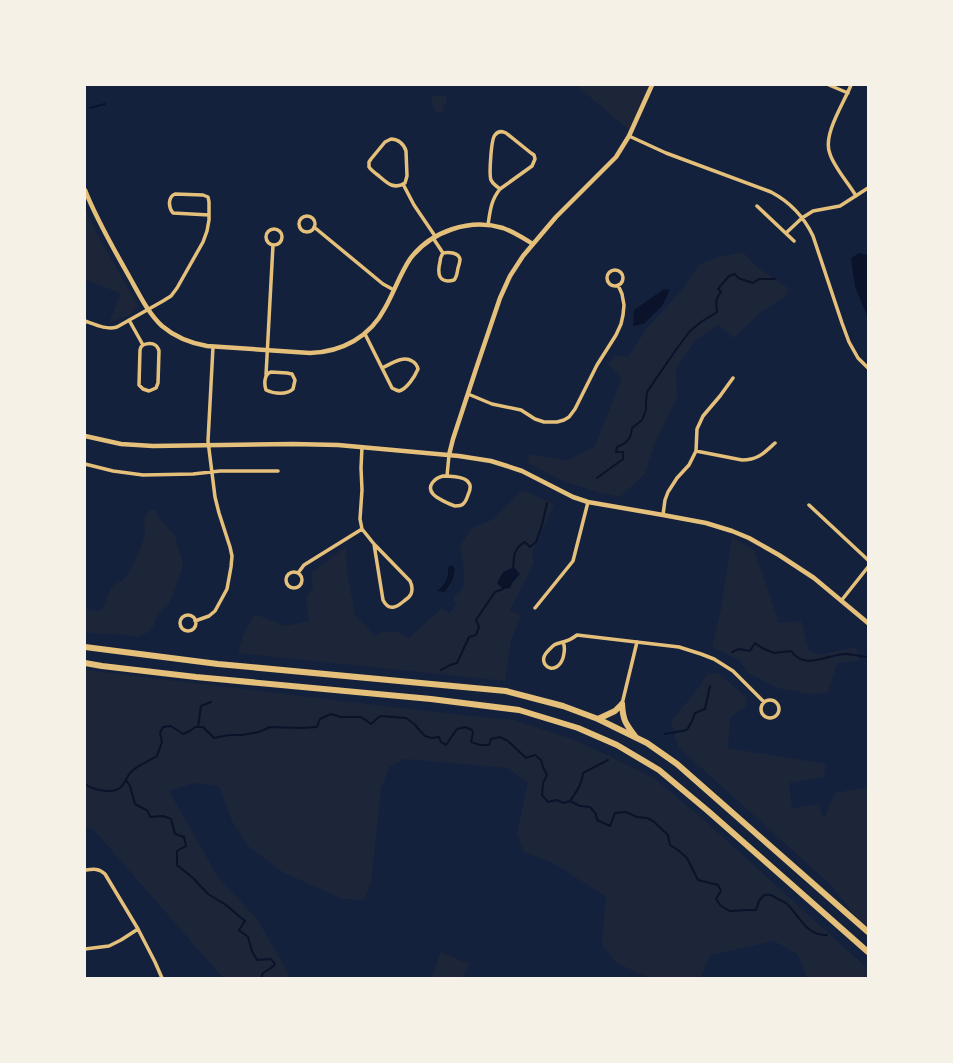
<svg xmlns="http://www.w3.org/2000/svg" width="953" height="1063" font-family="Quicksand,sans-serif">
<style>
.green{fill:#1d2539}
.water{fill:#0b132b}
.lines{fill:none;stroke-linecap:round;stroke-linejoin:round}
.stream{stroke:#0b132b;stroke-width:2}
.minor{stroke:#e5c07b;stroke-width:3.5}
.tertiary{stroke:#e5c07b;stroke-width:4.5}
.primary{stroke:#e5c07b;stroke-width:6}
</style>
<rect width="100%" height="100%" fill="#14213d"/>
<!-- green -->
<path class="green" d="M 576,85 L 650,85 L 629,130 Z
M 432,96 L 446,96 L 446,105 L 443,105 L 444,112 L 435,112 L 435,107 L 432,105 Z
M 85,208 L 98,236 L 138,306 L 131,314 L 109,323 L 121,293 L 85,280 Z
M 743,252 L 757,267 L 788,288 L 785,297 L 761,312 L 734,338 L 718,325 L 695,341 L 676,369 L 677,397 L 654,445 L 645,474 L 620,497 L 601,493 L 565,482 L 528,463 L 529,454 L 567,461 L 595,446 L 622,378 L 608,364 L 615,356 L 628,357 L 640,339 L 646,329 L 682,290 L 700,264 L 719,257 Z
M 522,490 L 554,504 L 532,553 L 534,563 L 510,610 L 521,616 L 511,640 L 505,681 L 238,653 L 244,633 L 255,614 L 285,626 L 309,621 L 306,598 L 313,587 L 311,573 L 346,547 L 347,572 L 355,615 L 375,636 L 381,632 L 398,632 L 409,638 L 442,608 L 449,614 L 456,604 L 453,598 L 464,586 L 464,568 L 460,546 L 472,528 L 494,519 Z
M 153,509 L 155,510 L 161,520 L 175,536 L 179,551 L 183,562 L 183,565 L 173,595 L 168,605 L 159,613 L 155,619 L 154,625 L 148,632 L 139,637 C 122,633 103,635 85,632 L 85,607 L 91,610 L 99,611 C 107,606 106,598 110,590 C 114,584 120,582 125,578 C 130,574 141,547 144,539 C 147,529 139,514 153,509 Z
M 732,537 L 754,550 L 779,623 L 801,621 L 809,650 L 819,655 L 856,647 L 860,660 L 837,663 L 828,693 L 810,694 L 777,688 L 748,673 L 739,660 L 712,647 L 721,609 Z
M 85,669 L 101,672 L 443,713 L 514,720 L 572,739 L 605,754 L 652,777 L 705,821 L 868,969 L 868,978 L 807,978 L 798,955 L 774,941 L 710,955 L 701,978 L 650,978 L 616,963 L 602,944 L 606,897 L 555,864 L 524,852 L 517,833 L 528,783 L 508,768 L 404,759 L 389,767 L 381,789 L 371,883 L 364,900 L 343,899 L 284,873 L 249,847 L 232,821 L 219,786 L 194,783 L 169,791 L 218,877 L 257,919 L 291,978 L 223,978 L 93,829 L 85,828 Z
M 708,674 L 719,674 L 746,697 L 747,705 L 730,718 L 728,748 L 826,764 L 824,777 L 789,783 L 792,808 L 819,804 L 822,815 L 825,816 L 835,793 L 868,787 L 868,932 L 831,885 L 678,747 L 671,721 L 693,695 Z
M 441,952 L 469,964 L 463,978 L 431,978 Z"/>
<!-- water -->
<path class="water" d="M 859,253 L 868,255 L 868,318 L 855,287 L 851,258 Z
M 664,289 L 670,290 L 662,306 L 644,324 L 633,326 L 634,310 Z
M 452,565 L 455,569 L 453,579 L 445,592 L 437,591 C 445,585 449,577 448,567 Z
M 514,567 L 520,574 L 513,582 L 510,588 L 503,589 L 497,583 L 503,572 Z"/>
<g class="lines">
<!-- stream -->
<path class="stream" d="M 90,108 L 105,104
M 597,478 L 623,459 L 623,452 L 616,452 L 617,447 C 627,443 631,439 632,428 L 642,420 L 646,410 L 646,402 L 647,392 L 675,351 L 690,331 L 701,322 L 717,312 C 716,303 715,299 721,292 L 718,289 L 729,276 L 735,274 L 738,278 L 753,283 L 759,279 L 775,279
M 513,568 C 514,564 513,562 514,558 C 514,551 519,545 525,542 L 530,547 L 536,542 L 542,525 L 547,503
M 732,652 L 739,649 L 750,651 L 755,643 L 762,648 L 774,653 L 782,652 L 791,651 C 805,671 828,654 846,654 C 854,654 861,657 868,657
M 441,670 L 450,665 L 457,663 L 469,637 L 476,635 L 479,627 L 476,620 L 495,592 L 503,589 L 504,586
M 198,727 L 201,706 L 211,702
M 665,734 L 687,730 L 692,721 L 695,713 L 705,709 L 710,686
M 126,780 L 130,786 L 135,804 L 148,811 L 150,817 L 163,816 L 171,819 L 175,834 L 184,837 L 186,846 L 177,851 L 177,865 L 193,878 L 208,894 L 226,905 L 245,921 L 239,930 L 248,937 L 252,951 L 257,960 L 271,959 L 275,964 L 271,968 L 263,973 L 261,978
M 85,784 C 93,790 111,794 120,788 C 125,784 127,776 131,772 C 138,765 149,761 157,756 L 162,742 L 160,733 L 163,727 L 171,726 L 183,734 L 190,731 L 195,727 L 203,727 L 214,738 L 229,735 L 242,735 L 259,732 L 270,727 L 302,728 L 317,727 L 320,719 L 331,714 L 341,717 L 361,717 L 371,724 L 380,716 L 406,718 L 414,724 L 425,736 L 432,738 L 439,737 L 441,742 L 446,745 L 457,729 L 465,727 L 472,730 L 473,733 L 471,742 L 480,745 L 489,745 L 491,739 L 500,737 L 508,741 L 526,758 L 535,755 L 541,760 L 543,767 L 547,775 L 543,783 L 542,795 L 548,802 L 556,800 L 564,803 L 570,801 L 580,806 L 590,807 L 596,814 L 597,820 L 610,826 L 615,813 L 626,812 L 637,817 L 647,818 L 653,821 L 668,835 L 670,845 L 678,850 L 687,858 L 698,880 L 718,885 L 721,891 L 716,899 L 721,906 L 730,911 L 750,910 L 756,910 L 759,901 L 764,895 C 772,894 772,896 778,899 C 781,901 784,901 787,904 C 800,916 806,936 827,935
M 570,801 C 576,792 582,785 583,773 L 608,760"/>
<!-- minor -->
<path class="minor" d="M 829,85 L 848,93
M 851,85 C 844,103 822,135 830,154 C 834,167 849,184 856,196
M 629,136 L 666,153 L 771,192 C 790,202 804,217 813,236 L 842,323 L 849,342 L 858,358 L 868,368
M 391,139 C 398,139 404,144 406,151 L 407,176 L 405,183 C 394,190 387,183 379,176 C 375,173 372,171 369,167 L 369,162 L 371,159 L 385,142 Z
M 403,184 L 414,205 L 435,236
M 757,206 L 794,241
M299 224a8 8 0 1 1 16 0a8 8 0 1 1-16 0Z
M 488,225 C 490,211 491,200 500,189 C 497,186 493,185 491,180 C 489,175 491,139 495,135 C 498,131 502,131 506,133 L 531,153 L 534,155 L 535,159 L 532,166 L 500,189
M 314,227 L 383,284 L 394,290
M266 237a8 8 0 1 1 16 0a8 8 0 1 1-16 0Z
M 786,233 L 802,218 L 813,211 L 840,206 L 868,188
M 433,238 L 443,253 C 448,252 458,252 460,259 C 460,262 459,265 458,268 C 457,273 457,277 454,280 C 439,284 437,274 440,262 C 440,259 441,256 443,253
M607 278a8 8 0 1 1 16 0a8 8 0 1 1-16 0Z
M 129,320 L 143,345 L 141,347 L 140,350 L 139,385 L 143,389 L 149,391 L 156,388 L 158,383 L 159,351 C 157,343 150,342 143,345
M 85,321 C 96,325 106,330 117,327 L 163,301 L 171,296 L 177,288 L 203,242 L 207,231 L 209,220 L 209,202 L 208,197 L 203,195 L 175,194 C 168,197 168,207 173,213 L 209,215
M 365,334 L 392,388 L 396,390 L 399,391 C 407,389 415,376 418,369 C 417,365 416,363 412,361 C 403,355 391,364 382,368
M 271,372 L 287,373 L 292,374 L 295,380 L 293,389 C 287,395 274,394 266,390 C 264,384 264,374 271,372 Z
M 266,375 L 273,245
M 468,394 L 492,404 L 521,410 L 535,419 L 544,422 L 557,422 L 564,420 L 569,417 L 575,409 L 597,365 L 616,335 L 621,324 L 623,315 L 624,305 L 622,294 L 618,285
M 362,447 L 361,468 L 362,490 L 360,519 L 362,529 L 374,544 L 410,581 C 412,585 413,589 411,594 C 410,596 407,599 404,601 C 397,607 389,612 383,600 L 374,544
M 696,451 L 742,460 C 758,460 764,453 775,443
M 85,464 L 113,471 L 143,475 L 193,474 L 220,471 L 278,471
M 443,476 C 456,476 477,477 468,495 C 467,498 466,501 464,503 C 462,506 459,506 455,506 C 451,505 436,498 433,494 C 426,486 435,478 443,476 Z
M 447,476 L 449,455
M 809,505 L 868,560
M 663,515 L 665,500 L 668,492 L 677,478 L 689,465 L 696,451 L 697,429 L 703,416 L 720,396 L 733,378
M286 580a8 8 0 1 1 16 0a8 8 0 1 1-16 0Z
M 298,573 L 304,565 L 362,529
M 841,601 L 868,567
M 535,608 L 573,561 L 588,502
M180 623a8 8 0 1 1 16 0a8 8 0 1 1-16 0Z
M 195,621 L 209,616 L 215,611 L 227,589 L 231,567 L 232,556 L 230,547 L 219,513 L 215,497 L 208,441 L 213,347
M 563,642 C 566,648 564,653 563,658 C 557,675 541,668 544,657 C 545,653 551,648 554,645 C 558,643 560,643 563,642 C 568,641 573,638 577,635 L 679,647 L 701,654 L 714,659 L 733,671 L 764,702
M761 709a9 9 0 1 1 18 0a9 9 0 1 1-18 0Z
M 622,704 L 637,642
M 85,870 C 93,869 99,868 105,874 L 138,929 L 155,962 L 162,978
M 85,949 L 109,946 L 121,940 L 138,929"/>
<!-- tertiary -->
<path class="tertiary" d="M 85,190 C 97,221 114,249 130,278 C 139,294 148,313 162,326 C 175,337 190,343 207,346 L 310,353 C 342,352 370,337 385,308 C 394,292 400,274 410,259 C 431,231 470,218 503,228 C 514,232 523,238 533,244
M 85,436 L 121,444 L 153,446 L 293,444 L 338,445 L 459,456 L 491,461 L 507,466 L 522,471 L 573,497 L 588,502 L 663,515 L 706,523 L 732,531 L 749,538 L 779,555 L 814,578 L 868,623
M 449,455 L 453,439 L 477,366 L 500,298 L 510,276 L 523,256 L 556,217 L 616,157 L 629,136 L 652,85"/>
<!-- primary -->
<path class="primary" d="M 85,647 L 218,664 L 506,691 L 563,706 L 598,719 L 647,743 L 677,764 L 868,932
M 85,663 L 102,666 L 196,677 L 431,699 L 519,710 L 578,728 L 617,745 L 659,770 L 708,811 L 868,952
M 622,704 C 623,720 625,723 635,736
M 598,719 L 615,711 L 622,704"/>
</g>
<!-- border -->
<rect width="953" height="1063" fill="none" stroke="#f6f1e7" stroke-width="172"/>
</svg>
